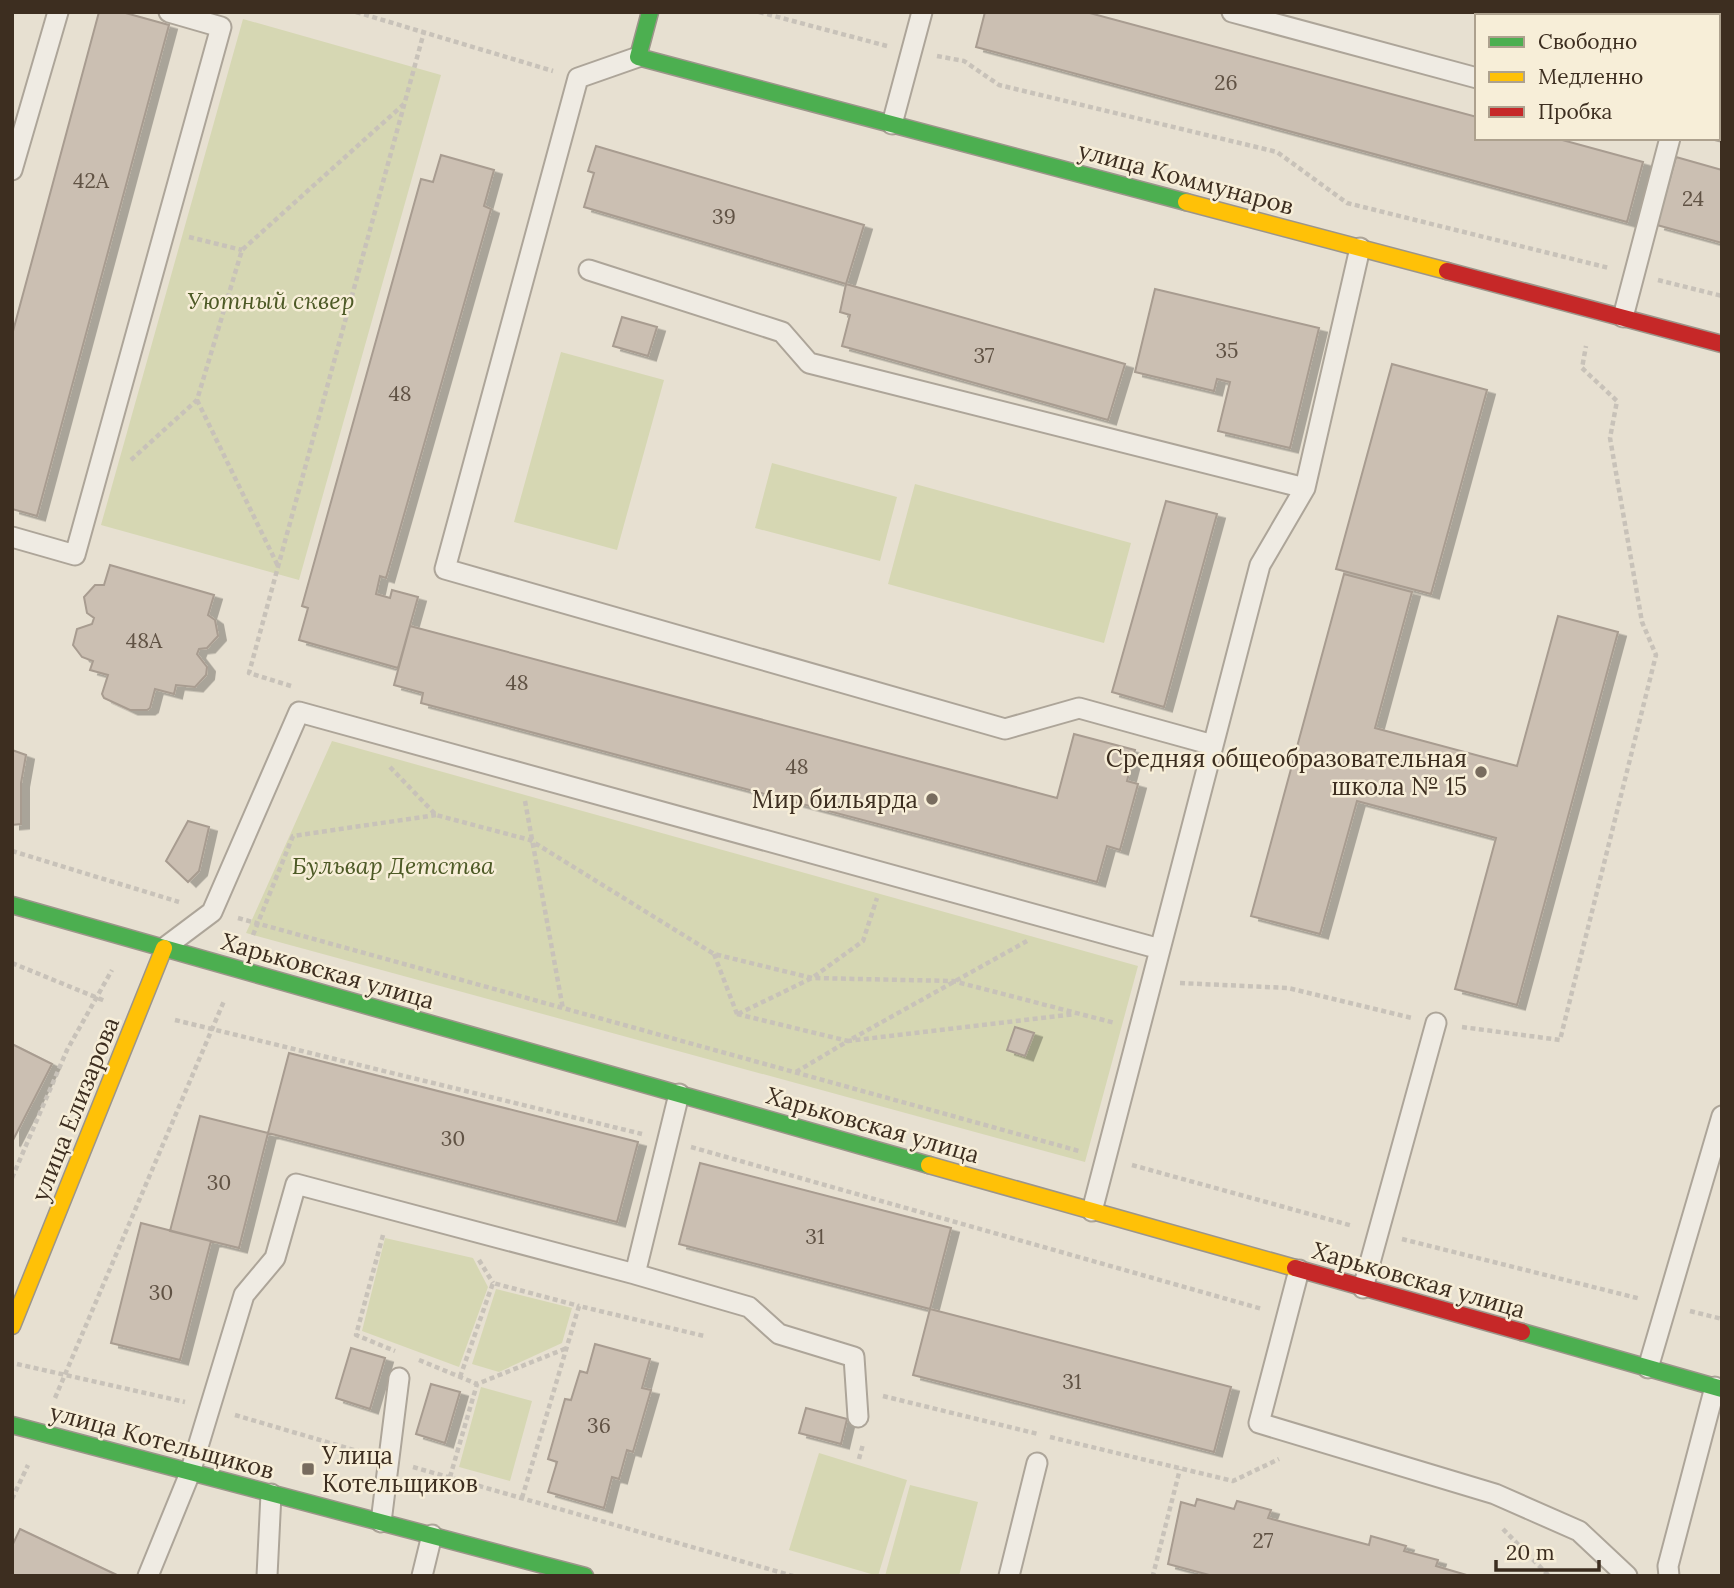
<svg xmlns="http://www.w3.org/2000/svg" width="1734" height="1588" font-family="Lora,serif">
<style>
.green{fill:#d6d7b3}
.building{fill:#cbbfb2;stroke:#a89c90;stroke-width:2;filter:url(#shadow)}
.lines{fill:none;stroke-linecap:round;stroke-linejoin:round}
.lane-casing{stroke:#ada599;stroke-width:23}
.fast-casing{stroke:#9c958a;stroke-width:19}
.slow-casing{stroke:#9c958a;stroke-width:19}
.jam-casing{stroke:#9c958a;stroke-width:19}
.path{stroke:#c8c2b9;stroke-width:4.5;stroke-dasharray:5 3.5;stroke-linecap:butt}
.lane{stroke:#efebe3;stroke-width:19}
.fast{stroke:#4caf50;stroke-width:16}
.slow{stroke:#ffc107;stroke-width:16}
.jam{stroke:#c62828;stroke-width:16}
.poi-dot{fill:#786c5e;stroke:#f7eed8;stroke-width:2.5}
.labels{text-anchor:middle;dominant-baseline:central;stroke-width:5;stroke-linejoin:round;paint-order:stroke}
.number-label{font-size:21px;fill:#605244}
.street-label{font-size:24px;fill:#3d2e20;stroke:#f7eed8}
.park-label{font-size:24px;font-style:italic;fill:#4d5a26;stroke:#f7eed8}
.poi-label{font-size:24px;fill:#3d2e20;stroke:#f7eed8;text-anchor:end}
</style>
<defs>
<filter id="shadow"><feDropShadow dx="8" dy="4.5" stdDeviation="0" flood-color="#0004"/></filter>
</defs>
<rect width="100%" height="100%" fill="#e7e0d1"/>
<!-- green -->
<path class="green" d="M 243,19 L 441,75 L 299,580 L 101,525 Z
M 561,352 L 664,380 L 617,550 L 514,522 Z
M 772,463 L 897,497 L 880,561 L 755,528 Z
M 915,484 L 1131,543 L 1104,643 L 888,584 Z
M 332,741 L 1138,966 L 1085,1162 L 246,933 Z
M 385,1238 L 473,1258 L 488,1287 L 459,1367 L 362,1331 Z
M 496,1289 L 572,1308 L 562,1343 L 499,1372 L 472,1364 Z
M 481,1387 L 532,1401 L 510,1481 L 459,1467 Z
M 819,1453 L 907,1480 L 878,1576 L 789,1550 Z
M 910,1485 L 978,1502 L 959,1576 L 885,1576 Z"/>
<!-- building -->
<path class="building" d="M 99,12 L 122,12 L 169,25 L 37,516 L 12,509 L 12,335 Z
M 985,12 L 1086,12 L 1477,117 L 1477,138 L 1555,138 L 1643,162 L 1627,222 L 976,47 Z
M 596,146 L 864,225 L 846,284 L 584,207 L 594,173 L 588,171 Z
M 441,155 L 494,170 L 484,206 L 491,209 L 386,578 L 380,576 L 376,594 L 390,598 L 392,590 L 418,597 L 398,668 L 299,640 L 308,608 L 302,606 L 421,179 L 433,182 Z
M 1676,157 L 1722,170 L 1722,243 L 1657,225 Z
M 846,284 L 1125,364 L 1108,420 L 842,346 L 850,315 L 840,312 Z
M 1155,289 L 1319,328 L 1290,448 L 1218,431 L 1230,382 L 1217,379 L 1214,391 L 1135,372 Z
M 622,317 L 657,327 L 648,356 L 613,346 Z
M 1392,364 L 1487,390 L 1431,594 L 1336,569 Z
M 1166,501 L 1217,514 L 1164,707 L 1112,692 Z
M 110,565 L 214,595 L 208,615 L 215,620 L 218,636 L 207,648 L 199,649 L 197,654 L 207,667 L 206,675 L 195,687 L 176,685 L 174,694 L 155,689 L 150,708 L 147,710 L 130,710 L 104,698 L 102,694 L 108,675 L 90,670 L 93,661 L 82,657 L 73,645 L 77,629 L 92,624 L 94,618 L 87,613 L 84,597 L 95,585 L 104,585 Z
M 1344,574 L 1412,592 L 1375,728 L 1517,766 L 1558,616 L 1618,632 L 1517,1005 L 1455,989 L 1496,838 L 1357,801 L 1320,934 L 1251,916 Z
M 410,626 L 1057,798 L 1074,734 L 1135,750 L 1127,781 L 1138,784 L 1120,850 L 1107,846 L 1097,882 L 421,703 L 423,693 L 394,685 Z
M 12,750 L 26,755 L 21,783 L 21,824 L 12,825 Z
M 188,821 L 209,827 L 199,871 L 188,882 L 166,861 Z
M 1015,1027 L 1034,1033 L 1025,1056 L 1007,1050 Z
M 12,1044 L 52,1064 L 12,1142 Z
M 289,1053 L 638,1142 L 617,1222 L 268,1133 Z
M 200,1116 L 268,1133 L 239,1248 L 170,1231 Z
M 700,1163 L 951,1228 L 930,1309 L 679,1244 Z
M 141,1223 L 211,1241 L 180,1360 L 111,1343 Z
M 930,1309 L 1231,1387 L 1214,1452 L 913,1375 Z
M 595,1344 L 650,1359 L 642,1388 L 651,1390 L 633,1452 L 627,1450 L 619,1479 L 612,1477 L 604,1508 L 548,1492 L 557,1462 L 548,1459 L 565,1399 L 571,1400 L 580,1371 L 587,1373 Z
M 351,1348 L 385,1358 L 370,1409 L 336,1398 Z
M 431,1384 L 460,1392 L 445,1443 L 416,1434 Z
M 806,1408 L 847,1419 L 841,1444 L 799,1433 Z
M 1197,1499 L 1234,1509 L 1237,1501 L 1271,1510 L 1268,1518 L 1369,1545 L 1371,1536 L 1406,1546 L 1404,1551 L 1438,1560 L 1436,1566 L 1470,1576 L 1213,1576 L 1168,1564 L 1181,1502 L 1195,1506 Z
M 20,1529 L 119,1576 L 12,1576 L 12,1546 Z"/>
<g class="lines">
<!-- lane casing -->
<g class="lane-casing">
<path id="lane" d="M 1232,12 L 1477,78
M 1571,12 L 1585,16
M 1718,36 L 1722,23
M 1718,51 L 1722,52
M 638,57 L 578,78 L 445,569 L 1005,729 L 1079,708 L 1213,745
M 892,124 L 922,12
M 1718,130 L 1722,131
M 12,170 L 58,12
M 589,270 L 782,332 L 809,363 L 1305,488
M 1623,317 L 1670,138
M 12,537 L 75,555 L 221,27 L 169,12
M 164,948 L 212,912 L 299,712 L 1160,949
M 679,1094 L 635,1274 L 749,1307 L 779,1334 L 854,1357 L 858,1417
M 1092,1211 L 1260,565 L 1305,488 L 1360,248
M 1299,1270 L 1259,1423 L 1495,1494 L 1579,1531 L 1627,1576
M 1363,1288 L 1436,1023
M 1648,1368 L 1722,1116
M 381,1522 L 399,1378
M 148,1576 L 190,1473 L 244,1295 L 275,1258 L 296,1184 L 635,1274
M 267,1576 L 271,1494
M 422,1576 L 432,1535
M 1009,1576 L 1037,1463
M 1669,1576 L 1668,1566 L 1715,1387"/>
</g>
<!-- fast casing -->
<g class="fast-casing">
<path id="fast" d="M 650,12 L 638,57 L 1186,202
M 12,905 L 929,1165
M 1522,1332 L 1722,1389
M 12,1425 L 585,1576"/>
</g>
<!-- slow casing -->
<g class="slow-casing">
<path id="slow" d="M 1186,202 L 1447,271
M 929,1165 L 1295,1268
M 12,1326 L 164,948"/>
</g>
<!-- jam casing -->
<g class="jam-casing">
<path id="jam" d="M 1447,271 L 1722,344
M 1295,1268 L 1522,1332"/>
</g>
<!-- path -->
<path class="path" d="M 356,12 L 553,71
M 759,12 L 887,46
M 937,56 L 964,61 L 999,85 L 1277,152 L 1347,203 L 1609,268
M 189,237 L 242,250
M 1658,280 L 1722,296
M 197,400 L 278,566
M 131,460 L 197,400 L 242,250 L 404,104
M 291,686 L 249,673 L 424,32
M 390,767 L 436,815 L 530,840 L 714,954 L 812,978 L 953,981 L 1115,1023
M 525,801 L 563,1009
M 12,851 L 179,902
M 238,918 L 1079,1151
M 253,935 L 293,836 L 436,815
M 714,954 L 737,1014
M 12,963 L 105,1001
M 1180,983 L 1288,988 L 1412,1018
M 737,1014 L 848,1041 L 1027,941
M 738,1014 L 812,978 L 863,941 L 877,898
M 175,1020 L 642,1134
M 1462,1027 L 1560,1040 L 1656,655 L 1642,622 L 1610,438 L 1617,401 L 1582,368 L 1586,346
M 796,1072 L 848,1041 L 1075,1014
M 691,1147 L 1262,1309
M 1132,1165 L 1353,1226
M 12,1178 L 67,1050 L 112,970
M 383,1235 L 356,1335 L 395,1351
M 1402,1239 L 1641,1299
M 479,1260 L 493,1283
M 1690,1311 L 1722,1319
M 419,1360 L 477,1384
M 17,1364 L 185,1402
M 460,1377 L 493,1283 L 579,1306
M 883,1396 L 1038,1434
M 55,1398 L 224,1001
M 235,1415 L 364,1453
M 1050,1437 L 1233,1481 L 1279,1459
M 859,1459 L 863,1444
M 413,1467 L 793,1576
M 450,1477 L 477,1384 L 567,1348
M 522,1498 L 579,1306 L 704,1336
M 12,1499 L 28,1465
M 1503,1529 L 1549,1576
M 1155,1576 L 1153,1575 L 1180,1469"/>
<!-- lane -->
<use href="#lane" class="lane"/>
<!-- fast -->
<use href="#fast" class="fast"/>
<!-- slow -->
<use href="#slow" class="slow"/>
<!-- jam -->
<use href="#jam" class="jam"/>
</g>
<!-- markers -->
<g class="poi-dot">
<circle cx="1481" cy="772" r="7"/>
<circle cx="932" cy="799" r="7"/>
<rect x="301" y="1462" width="14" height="14" rx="3.5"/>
</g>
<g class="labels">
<!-- number labels -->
<g class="number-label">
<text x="1226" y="82">26</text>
<text x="91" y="180">42А</text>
<text x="1693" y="198">24</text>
<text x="724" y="216">39</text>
<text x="1227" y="350">35</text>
<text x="984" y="355">37</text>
<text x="400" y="393">48</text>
<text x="144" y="640">48А</text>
<text x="517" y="682">48</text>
<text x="797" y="766">48</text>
<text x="453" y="1138">30</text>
<text x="219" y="1182">30</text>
<text x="815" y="1236">31</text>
<text x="161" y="1292">30</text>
<text x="1072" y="1381">31</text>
<text x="599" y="1425">36</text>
<text x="1263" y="1540">27</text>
</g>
<!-- street labels -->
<g class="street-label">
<text transform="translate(1186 178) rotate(15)">улица Коммунаров</text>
<text transform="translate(328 971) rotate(16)">Харьковская улица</text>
<text transform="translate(75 1109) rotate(-68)">улица Елизарова</text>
<text transform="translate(873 1125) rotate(16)">Харьковская улица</text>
<text transform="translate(1419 1280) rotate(16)">Харьковская улица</text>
<text transform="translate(162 1441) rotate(15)">улица Котельщиков</text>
</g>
<!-- park labels -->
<g class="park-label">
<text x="271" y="300">Уютный сквер</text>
<text x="393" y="865">Бульвар Детства</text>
</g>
<!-- poi labels -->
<g class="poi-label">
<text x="1467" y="758">Средняя общеобразовательная<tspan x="1467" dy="28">школа № 15</tspan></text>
<text x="918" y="799">Мир бильярда</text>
<text x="322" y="1455" text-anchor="start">Улица<tspan x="322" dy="28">Котельщиков</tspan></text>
</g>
</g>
<!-- border -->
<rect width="1734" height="1588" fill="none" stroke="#3d2e20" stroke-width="28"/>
<!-- legend -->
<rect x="1475" y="14" width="245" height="126" fill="#f7eed8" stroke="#ada18e" stroke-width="2"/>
<rect x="1489" y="37" width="35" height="10" fill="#4caf50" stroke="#ada18e" stroke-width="2"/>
<text x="1538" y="49" font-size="21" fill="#3d2e20">Свободно</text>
<rect x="1489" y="72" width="35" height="10" fill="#ffc107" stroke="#ada18e" stroke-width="2"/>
<text x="1538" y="84" font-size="21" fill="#3d2e20">Медленно</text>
<rect x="1489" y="107" width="35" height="10" fill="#c62828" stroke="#ada18e" stroke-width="2"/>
<text x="1538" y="119" font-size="21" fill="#3d2e20">Пробка</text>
<!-- scale -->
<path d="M1496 1560v10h103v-10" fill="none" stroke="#3d2e20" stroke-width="3.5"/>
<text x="1506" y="1560" font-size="21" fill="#3d2e20" stroke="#f7eed8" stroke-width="5" paint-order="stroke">20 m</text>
</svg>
